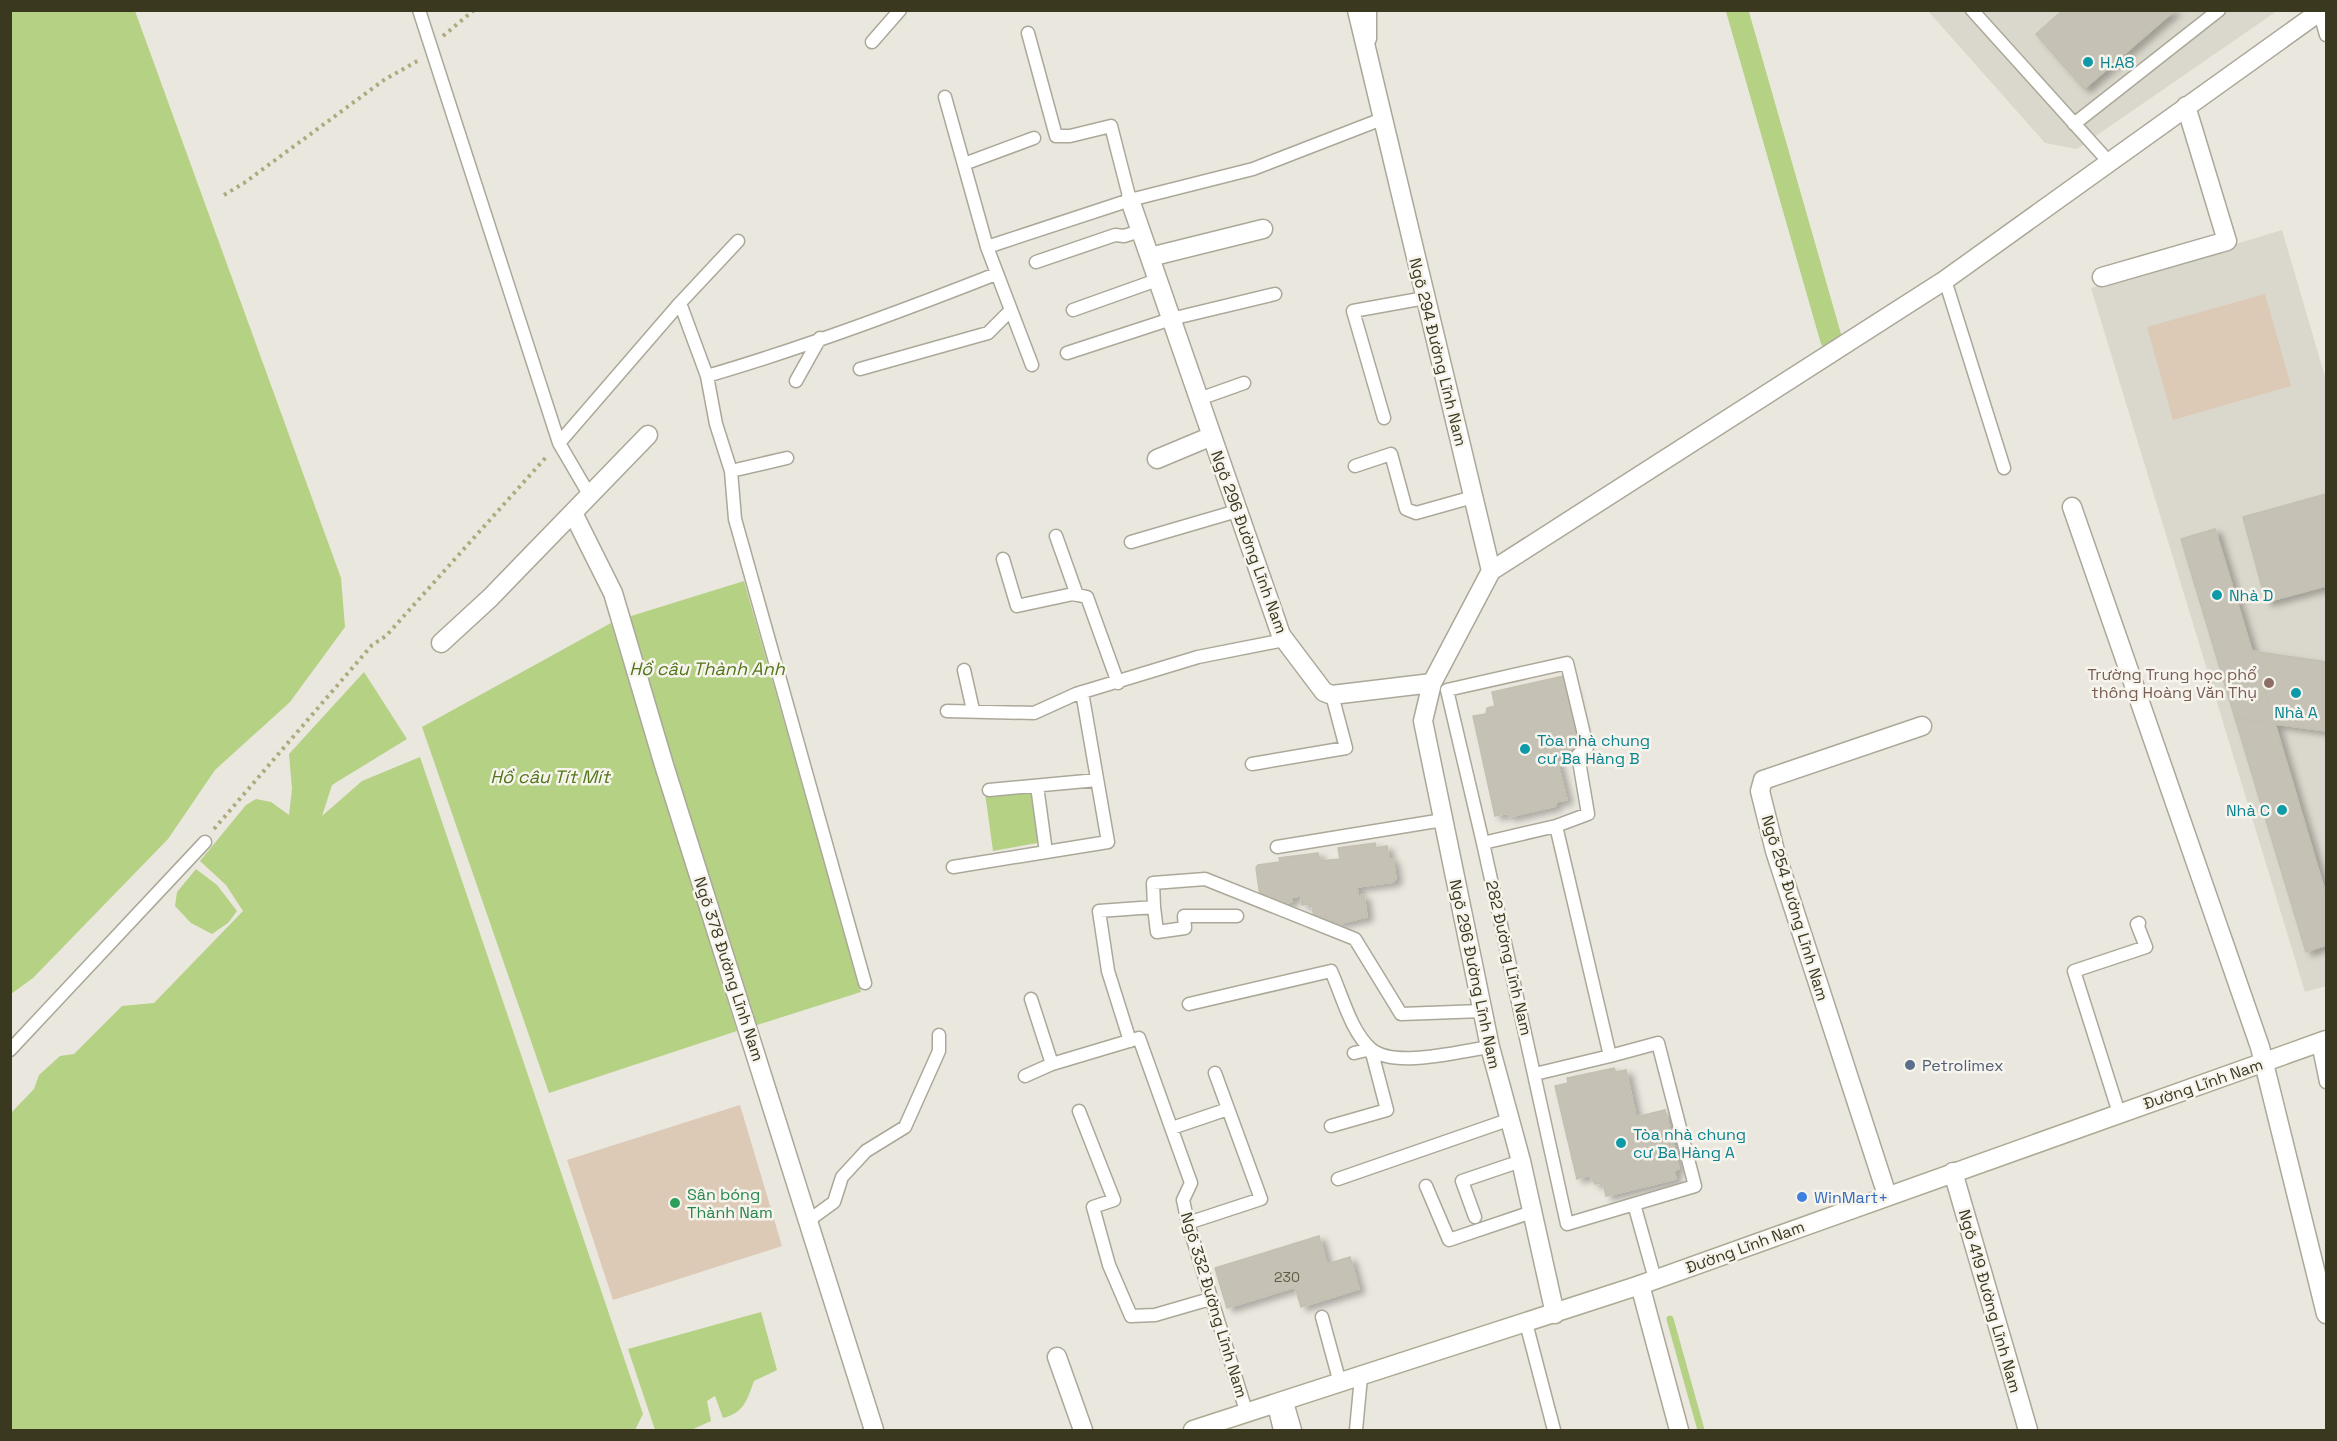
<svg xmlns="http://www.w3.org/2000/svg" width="2337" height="1441" font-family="'Space Grotesk',sans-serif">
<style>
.built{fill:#dad7cc}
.green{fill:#dcc9b6}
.water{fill:#b4d184}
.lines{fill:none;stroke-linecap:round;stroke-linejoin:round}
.stream{stroke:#b4d184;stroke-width:7}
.canal{stroke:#b4d184;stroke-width:22}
.building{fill:#c5c1b4;stroke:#c4c0b1;stroke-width:1.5;filter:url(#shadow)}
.lane-casing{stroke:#aba899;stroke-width:15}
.street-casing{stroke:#aba899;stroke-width:21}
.secondary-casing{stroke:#adaa94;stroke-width:21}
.path{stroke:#aeaa7e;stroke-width:4;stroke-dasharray:3 4.5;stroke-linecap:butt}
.lane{stroke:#fff;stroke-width:12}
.street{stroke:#fff;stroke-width:18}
.secondary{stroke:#fff;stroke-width:18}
.culture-dot{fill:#0f9aa8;stroke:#f7f4ee;stroke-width:2}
.education-dot{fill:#8d6e63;stroke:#f7f4ee;stroke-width:2}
.service-dot{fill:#5c6f8a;stroke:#f7f4ee;stroke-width:2}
.shop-dot{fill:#3f7fe0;stroke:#f7f4ee;stroke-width:2}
.leisure-dot{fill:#2e9e5b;stroke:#f7f4ee;stroke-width:2}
.labels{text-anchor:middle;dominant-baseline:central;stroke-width:5;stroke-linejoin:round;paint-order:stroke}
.number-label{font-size:14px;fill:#5d5b44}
.culture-label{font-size:16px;fill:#0d838f;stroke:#f7f4ee;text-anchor:start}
.street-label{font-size:16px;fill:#3a391f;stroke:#f7f4ee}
.education-label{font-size:16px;fill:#785e54;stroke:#f7f4ee;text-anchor:end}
.service-label{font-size:16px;fill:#4e5e75;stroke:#f7f4ee;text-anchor:start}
.leisure-label{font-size:16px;fill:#27864d;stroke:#f7f4ee;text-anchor:start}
.shop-label{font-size:16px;fill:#366cbe;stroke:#f7f4ee;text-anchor:start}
.water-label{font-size:18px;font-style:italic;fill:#527619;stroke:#f7f4ee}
</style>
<defs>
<filter id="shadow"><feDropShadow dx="6" dy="4" stdDeviation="3" flood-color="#0004"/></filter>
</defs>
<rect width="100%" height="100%" fill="#eae7de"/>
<!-- built -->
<path class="built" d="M 1928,11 L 2277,11 L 2077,149 L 2045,143 Z
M 2282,230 L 2326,380 L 2326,986 L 2305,992 L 2091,288 Z"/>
<!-- green -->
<path class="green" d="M 2265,294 L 2291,386 L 2173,420 L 2147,327 Z
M 740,1105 L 782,1246 L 613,1300 L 567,1160 Z"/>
<!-- water -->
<path class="water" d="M 11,10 L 135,11 L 341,578 L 345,627 L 290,702 L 215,770 L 168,839 L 33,978 L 11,994 Z
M 744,581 L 861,992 L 754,1026 L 628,617 Z
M 611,623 L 737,1031 L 549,1093 L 422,727 Z
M 364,672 L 407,739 L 332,785 L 322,816 L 362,781 L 420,757 L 643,1414 L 635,1430 L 11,1430 L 11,1113 L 34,1089 L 39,1075 L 60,1056 L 74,1054 L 122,1006 L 154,1003 L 243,911 L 226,885 L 200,861 L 246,805 L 256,799 L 271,802 L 289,815 L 292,789 L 289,754 Z
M 1033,788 L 1043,842 L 993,851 L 985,793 Z
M 196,869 L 217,885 L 237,911 L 228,923 L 212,934 L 191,923 L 175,906 L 177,892 Z
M 761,1312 L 777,1370 L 754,1381 C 747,1400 744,1413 723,1418 L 715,1396 L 707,1401 L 711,1421 L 691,1430 L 655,1430 L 628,1349 Z"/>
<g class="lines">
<!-- stream -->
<path class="stream" d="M 1670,1319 L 1701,1430"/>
<!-- canal -->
<path class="canal" d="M 1737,10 L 1831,339"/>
</g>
<!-- building -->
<path class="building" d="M 2063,10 L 2175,10 L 2084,89 L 2036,34 Z
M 2326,494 L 2326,586 L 2266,602 L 2243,517 Z
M 2215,529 L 2252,651 L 2275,724 L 2235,718 L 2181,539 Z
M 2252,651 L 2326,662 L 2326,731 L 2275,724 Z
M 1564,676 L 1566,685 L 1571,685 L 1583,746 L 1555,752 L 1567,800 L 1555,802 L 1556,806 L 1509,817 L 1508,813 L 1495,816 L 1473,716 L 1486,714 L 1487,708 L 1495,706 L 1492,692 Z
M 2235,718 L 2275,724 L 2326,895 L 2326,945 L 2306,952 Z
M 1375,843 L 1376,848 L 1387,846 L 1389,860 L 1393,859 L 1396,879 L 1393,882 L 1357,887 L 1358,896 L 1364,895 L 1367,917 L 1337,924 L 1336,920 L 1326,920 L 1325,916 L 1314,918 L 1312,904 L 1302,905 L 1301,896 L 1291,897 L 1292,902 L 1276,904 L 1274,900 L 1264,901 L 1263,896 L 1260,896 L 1256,868 L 1258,865 L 1280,862 L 1279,858 L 1318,853 L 1320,861 L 1340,859 L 1338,848 Z
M 1614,1068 L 1616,1072 L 1626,1070 L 1636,1117 L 1665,1110 L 1679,1169 L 1674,1170 L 1676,1179 L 1606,1196 L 1603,1183 L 1595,1184 L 1589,1175 L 1577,1179 L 1555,1086 L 1568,1083 L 1567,1078 Z
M 1319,1236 L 1327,1264 L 1350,1257 L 1359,1289 L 1301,1307 L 1295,1287 L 1227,1308 L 1215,1268 Z"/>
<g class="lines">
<!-- lane casing -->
<g class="lane-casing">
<path id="lane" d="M 419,10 L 559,443 L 590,496
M 1972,10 L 2108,161
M 2319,10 L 2326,35
M 1028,33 L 1056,136 L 1070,136 L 1111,126 L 1130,200
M 1370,39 L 1370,10
M 872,42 L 900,10
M 2074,124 L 2219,10
M 964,164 L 1034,138
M 987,247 L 1130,200 L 1253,169 L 1382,119
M 1036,262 L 1115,235 L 1124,236 L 1140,231
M 1945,280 L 2004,468
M 680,303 L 738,241
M 1011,310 L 1032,365
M 1073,310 L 1157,280
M 1067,353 L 1171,319 L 1275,294
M 860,369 L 988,333 L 1011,310 L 987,247 L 945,97
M 796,381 L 820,338
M 1199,399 L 1244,383
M 1384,418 L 1353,311 L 1425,298
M 559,443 L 680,303 L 707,376
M 1355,466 L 1391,454 L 1406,509 L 1416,513 L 1473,497
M 731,471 L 787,458
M 1056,536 L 1077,595
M 1131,542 L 1237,511
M 1003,559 L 1017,606 L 1073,594 L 1087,597 L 1118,683
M 1567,663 L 1587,747 L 1578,755 L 1588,814 L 1556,826 L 1483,843 L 1447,690 Z
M 964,670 L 973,710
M 947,711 L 1034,713 L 1076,694 L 1198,657 L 1284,640
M 1252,764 L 1346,748 L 1332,695
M 1037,786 L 1046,852
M 989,790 L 1097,780
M 1483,843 L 1567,1224 L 1695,1186 L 1658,1043 L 1610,1056
M 1277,847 L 1443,820
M 953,867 L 1108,842 L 1082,692
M 1154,907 L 1157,932 L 1185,928 L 1184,916 L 1237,916
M 865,983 L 735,519 L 731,471 L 716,424 L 707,376 C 804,348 902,311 996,274
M 1031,999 L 1052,1064
M 1189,1004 L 1331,971 C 1342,995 1351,1032 1371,1049 C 1395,1069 1460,1051 1490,1047
M 1130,1041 L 1108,971 L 1099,911 L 1154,907 L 1153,883 L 1205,879 L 1355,939 L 1401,1014 L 1482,1011
M 2318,1043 L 2326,1082
M 10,1050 L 205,842
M 1535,1074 L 1610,1056 L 1556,826
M 1025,1076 L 1052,1064 L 1139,1038 L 1191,1183 L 1183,1200 L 1188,1223 L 1247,1414
M 1079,1111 L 1114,1200 L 1093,1207 L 1109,1265 L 1131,1316 L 1155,1315 L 1210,1299
M 2119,1113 L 2074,971 L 2146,947 L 2137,924 L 2139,923
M 1331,1126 L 1387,1110 L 1371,1049 L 1354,1053
M 1172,1128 L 1228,1109
M 1338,1179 L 1508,1120
M 1426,1186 L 1449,1240 L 1532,1212
M 1634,1204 L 1655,1279
M 1475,1217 L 1462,1181 L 1521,1161
M 808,1221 L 834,1202 L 842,1177 L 866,1151 L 905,1127 L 939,1051 L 939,1035
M 1188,1223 L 1261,1199 L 1215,1073
M 1322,1317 L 1340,1383
M 1526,1323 L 1554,1430
M 1287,1402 L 1295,1430
M 1356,1430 L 1361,1377"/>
</g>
<!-- street casing -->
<g class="street-casing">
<path id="street" d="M 1357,10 L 1491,571 L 1432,683 L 1423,721 L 1490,1047 L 1521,1161 L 1555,1314
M 1130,200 L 1281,635 L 1324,692 L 1332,695 L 1432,683
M 1150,257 L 1263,229
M 2102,277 L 2227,241 L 2186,106
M 1157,459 L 1212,436
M 2072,507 L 2260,1047 L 2326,1314
M 573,513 L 613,593 L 664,765 L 874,1430
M 1491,571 L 1945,280 L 2322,10
M 441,643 L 490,598 L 648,435
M 1953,1172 L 2028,1430
M 1887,1195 L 1775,851 L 1760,791 L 1763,780 L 1769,778 L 1922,726
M 1640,1285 L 1679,1430
M 1057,1357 L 1083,1430
M 1277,1405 L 1283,1430"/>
</g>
<!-- secondary casing -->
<g class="secondary-casing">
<path id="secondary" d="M 1193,1430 L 1640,1285 L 2326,1040"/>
</g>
<!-- path -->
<path class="path" d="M 443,36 L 474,10
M 224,195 L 244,183 L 384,80 L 419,60
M 214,829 L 372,645 L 386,636 L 548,455"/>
<!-- lane -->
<use href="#lane" class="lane"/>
<!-- street -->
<use href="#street" class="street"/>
<!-- secondary -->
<use href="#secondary" class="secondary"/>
</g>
<!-- markers -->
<g class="culture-dot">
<circle cx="2088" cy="62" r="6"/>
<circle cx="2217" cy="595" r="6"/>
<circle cx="2296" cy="693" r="6"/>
<circle cx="1525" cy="749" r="6"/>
<circle cx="2282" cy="810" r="6"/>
<circle cx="1621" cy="1143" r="6"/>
</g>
<circle class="education-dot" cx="2269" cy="683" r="6"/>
<circle class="service-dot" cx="1910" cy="1065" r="6"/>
<circle class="shop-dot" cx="1802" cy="1197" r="6"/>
<circle class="leisure-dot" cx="675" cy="1203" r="6"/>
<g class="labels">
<!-- number labels -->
<g class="number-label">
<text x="1287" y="1277">230</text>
</g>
<!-- culture labels -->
<g class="culture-label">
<text x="2100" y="62">H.A8</text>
<text x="2229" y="595">Nhà D</text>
<text x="2296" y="712" text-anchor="middle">Nhà A</text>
<text x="1537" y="740">Tòa nhà chung<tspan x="1537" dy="18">cư Ba Hàng B</tspan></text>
<text x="2270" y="810" text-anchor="end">Nhà C</text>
<text x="1633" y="1134">Tòa nhà chung<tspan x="1633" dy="18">cư Ba Hàng A</tspan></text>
</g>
<!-- street labels -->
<g class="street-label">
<text transform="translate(1438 352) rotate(76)">Ngõ 294 Đường Lĩnh Nam</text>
<text transform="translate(1249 542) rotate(70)">Ngõ 296 Đường Lĩnh Nam</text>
<text transform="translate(1795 908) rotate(73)">Ngõ 254 Đường Lĩnh Nam</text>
<text transform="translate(1509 958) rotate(77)">282 Đường Lĩnh Nam</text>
<text transform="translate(729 969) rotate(72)">Ngõ 378 Đường Lĩnh Nam</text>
<text transform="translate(1475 974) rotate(78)">Ngõ 296 Đường Lĩnh Nam</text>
<text transform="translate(2203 1084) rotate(-19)">Đường Lĩnh Nam</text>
<text transform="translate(1745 1247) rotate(-20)">Đường Lĩnh Nam</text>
<text transform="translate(1990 1301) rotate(74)">Ngõ 419 Đường Lĩnh Nam</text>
<text transform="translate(1214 1305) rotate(73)">Ngõ 332 Đường Lĩnh Nam</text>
</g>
<!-- education labels -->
<g class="education-label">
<text x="2257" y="674">Trường Trung học phổ<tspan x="2257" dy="18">thông Hoàng Văn Thụ</tspan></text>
</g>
<!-- service labels -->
<g class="service-label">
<text x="1922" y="1065">Petrolimex</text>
</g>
<!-- leisure labels -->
<g class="leisure-label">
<text x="687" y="1194">Sân bóng<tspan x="687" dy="18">Thành Nam</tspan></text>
</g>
<!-- shop labels -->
<g class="shop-label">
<text x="1814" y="1197">WinMart+</text>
</g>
<!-- water labels -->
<g class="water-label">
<text x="707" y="668">Hồ câu Thành Anh</text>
<text x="550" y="776">Hồ câu Tít Mít</text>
</g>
</g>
<!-- border -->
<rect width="2337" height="1441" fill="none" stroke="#3a391f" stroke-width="24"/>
</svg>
